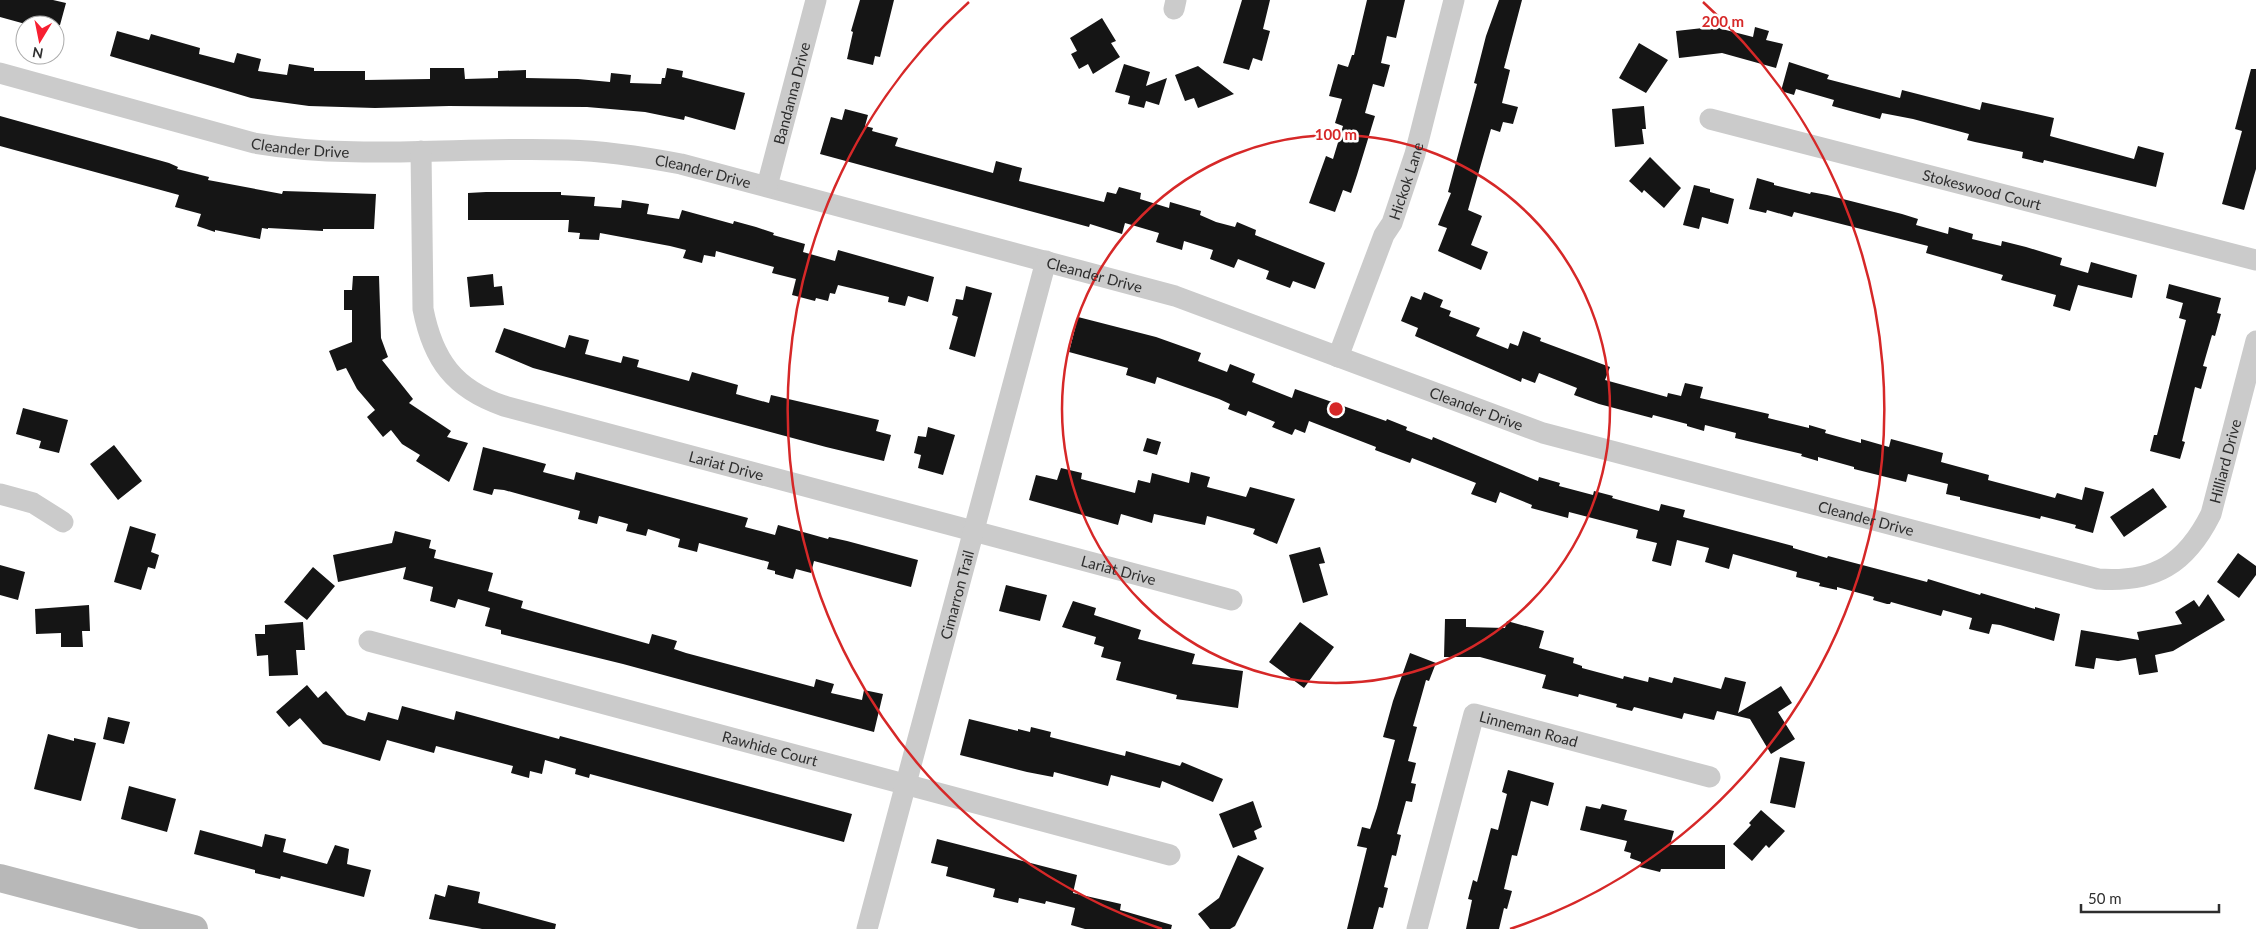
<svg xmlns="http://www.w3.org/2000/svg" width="2256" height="929" font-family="Lato,sans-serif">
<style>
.building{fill:#151515}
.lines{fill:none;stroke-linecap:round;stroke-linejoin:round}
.street{stroke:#cbcbcb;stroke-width:21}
.secondary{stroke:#b8b8b8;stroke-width:28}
.ring{fill:none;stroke:#d62828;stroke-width:2.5}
.labels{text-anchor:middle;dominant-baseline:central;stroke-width:5;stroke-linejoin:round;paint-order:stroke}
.street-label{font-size:15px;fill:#2e2e2e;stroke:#fff}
.centre{fill:#d62828;stroke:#fff;stroke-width:2.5}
.ring-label{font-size:15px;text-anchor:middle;font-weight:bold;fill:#d62828;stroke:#fff;stroke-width:5;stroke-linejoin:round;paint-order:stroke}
</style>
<rect width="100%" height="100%" fill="#fff"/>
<!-- building -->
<path class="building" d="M 0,0 L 53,0 L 66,3 L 60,25 L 29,25 L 0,17 Z
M 860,0 L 894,0 L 880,57 L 875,56 L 873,65 L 847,59 L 853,32 L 851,31 Z
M 1242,0 L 1270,0 L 1263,29 L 1270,31 L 1262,61 L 1253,58 L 1249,70 L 1223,63 Z
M 1367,0 L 1405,0 L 1396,38 L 1387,36 L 1381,63 L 1390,65 L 1384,87 L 1373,84 L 1365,113 L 1375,116 L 1357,175 L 1351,193 L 1343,190 L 1335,212 L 1309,203 L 1326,156 L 1333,159 L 1343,126 L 1335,123 L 1342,99 L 1329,96 L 1338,64 L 1348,67 L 1352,55 L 1354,55 Z
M 1499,0 L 1522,0 L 1504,68 L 1510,70 L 1502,103 L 1518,107 L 1513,124 L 1503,122 L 1500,132 L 1491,129 L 1468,210 L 1482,216 L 1471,245 L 1488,252 L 1481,270 L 1438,251 L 1447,228 L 1438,225 L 1451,193 L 1448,192 L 1477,84 L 1474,83 L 1486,36 Z
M 1102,18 L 1116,41 L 1111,43 L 1120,57 L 1093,74 L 1088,64 L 1079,69 L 1071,54 L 1077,51 L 1070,38 Z
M 1721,26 L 1722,29 L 1753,37 L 1755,27 L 1769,31 L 1766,40 L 1783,44 L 1776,68 L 1722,53 L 1679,58 L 1676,31 Z
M 117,31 L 149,40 L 151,34 L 200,48 L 199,54 L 234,63 L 237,53 L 261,59 L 258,71 L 287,75 L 289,64 L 314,68 L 314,71 L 365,71 L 365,80 L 430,79 L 430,68 L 464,68 L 465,79 L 498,78 L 498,71 L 526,70 L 526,78 L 578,79 L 610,82 L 611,73 L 631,75 L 630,83 L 661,84 L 662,78 L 665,78 L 667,68 L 683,71 L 682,77 L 745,93 L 735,130 L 685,116 L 684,120 L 645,112 L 587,107 L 449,106 L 375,108 L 309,106 L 251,98 L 110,56 Z
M 1639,43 L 1668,60 L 1646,93 L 1619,78 Z
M 1789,62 L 1829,75 L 1827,79 L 1900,98 L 1902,90 L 1980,110 L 1982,102 L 2054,118 L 2050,136 L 2134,159 L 2138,146 L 2164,153 L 2156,187 L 2044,160 L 2043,163 L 2022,158 L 2023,152 L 1975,142 L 1967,140 L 1969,134 L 1913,119 L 1882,113 L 1880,119 L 1832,106 L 1834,100 L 1796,89 L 1794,95 L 1781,91 Z
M 1124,64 L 1150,72 L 1146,86 L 1167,78 L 1159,105 L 1146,101 L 1144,108 L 1128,104 L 1130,96 L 1115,92 Z
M 1198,66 L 1234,94 L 1198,108 L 1194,98 L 1185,101 L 1175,75 Z
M 2251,69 L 2256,69 L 2256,169 L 2244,210 L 2222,204 L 2242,131 L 2235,129 Z
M 1644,106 L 1646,129 L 1642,129 L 1644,144 L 1615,147 L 1612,109 Z
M 845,109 L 868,115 L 865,126 L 873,128 L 872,131 L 898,138 L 895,146 L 993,173 L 996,161 L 1022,168 L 1019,181 L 1104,202 L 1107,192 L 1116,194 L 1119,187 L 1141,193 L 1140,199 L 1169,208 L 1170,202 L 1201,211 L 1200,215 L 1216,222 L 1235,227 L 1237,222 L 1256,230 L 1255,235 L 1325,263 L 1315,289 L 1293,281 L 1290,288 L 1266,279 L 1269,271 L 1238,259 L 1234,268 L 1210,259 L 1213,250 L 1184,241 L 1182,250 L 1156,242 L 1159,233 L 1125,223 L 1122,234 L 1090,224 L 1089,227 L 820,154 L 831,117 L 842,120 Z
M 0,116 L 169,163 L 178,167 L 177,169 L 209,177 L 208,180 L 282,194 L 283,191 L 376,194 L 374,229 L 323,229 L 323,231 L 268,228 L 268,229 L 262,228 L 260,239 L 215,230 L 215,232 L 197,226 L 201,214 L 175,207 L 179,195 L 0,146 Z
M 1650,157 L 1681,188 L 1664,208 L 1644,190 L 1642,193 L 1629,181 Z
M 1757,178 L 1774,183 L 1774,185 L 1810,194 L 1811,192 L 1827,195 L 1902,214 L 1918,219 L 1916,225 L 1948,234 L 1949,227 L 1973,234 L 1972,239 L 2001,246 L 2002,241 L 2026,247 L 2062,258 L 2060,265 L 2088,273 L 2091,262 L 2137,275 L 2132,298 L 2078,285 L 2070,311 L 2053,306 L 2056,295 L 2001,280 L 2003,275 L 1926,253 L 1928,246 L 1794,212 L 1792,217 L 1767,210 L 1766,213 L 1749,209 Z
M 1694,185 L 1710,189 L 1710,192 L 1734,199 L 1728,224 L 1702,217 L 1699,229 L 1683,225 Z
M 486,192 L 561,192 L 561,195 L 595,197 L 594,206 L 621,208 L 622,200 L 649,204 L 647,214 L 679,219 L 682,210 L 733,224 L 734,221 L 756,227 L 774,233 L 773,235 L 805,244 L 803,252 L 835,261 L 838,250 L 934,277 L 928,302 L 908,296 L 905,306 L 888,302 L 889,297 L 838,285 L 835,294 L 830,293 L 828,301 L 816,298 L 815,301 L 792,295 L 796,279 L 772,273 L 774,267 L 716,251 L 715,257 L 704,255 L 702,263 L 683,258 L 686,250 L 670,246 L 600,233 L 599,240 L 579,239 L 580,233 L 568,232 L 569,220 L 468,220 L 468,193 Z
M 493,274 L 494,287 L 502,286 L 504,305 L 470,307 L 467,277 Z
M 353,276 L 379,276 L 381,338 L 388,357 L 382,360 L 413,399 L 409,403 L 451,431 L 447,437 L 468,443 L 449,482 L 416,461 L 420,455 L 402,444 L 391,430 L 383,437 L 367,417 L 375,410 L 357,389 L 346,368 L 337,371 L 329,351 L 352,342 L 352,310 L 344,310 L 344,290 L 352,290 Z
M 2169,284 L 2221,298 L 2217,313 L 2221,314 L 2215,336 L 2212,335 L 2203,366 L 2207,367 L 2201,389 L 2195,387 L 2188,416 L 2182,441 L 2185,442 L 2180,459 L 2150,451 L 2154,435 L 2157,435 L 2186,320 L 2179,318 L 2183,303 L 2166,298 Z
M 966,286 L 992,293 L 975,357 L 949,349 L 958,317 L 952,315 L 956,299 L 963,300 Z
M 1424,292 L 1443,300 L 1440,307 L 1451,311 L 1449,316 L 1480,328 L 1476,336 L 1508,349 L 1510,343 L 1518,346 L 1523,331 L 1541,338 L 1540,341 L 1610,367 L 1605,380 L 1667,397 L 1668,393 L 1681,396 L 1685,383 L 1703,387 L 1700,398 L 1769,414 L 1768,418 L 1809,428 L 1809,425 L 1826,430 L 1825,433 L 1861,443 L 1861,439 L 1889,447 L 1891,439 L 1943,453 L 1941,462 L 1989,475 L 1988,480 L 2055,498 L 2057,493 L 2082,500 L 2085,487 L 2104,492 L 2093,533 L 2075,528 L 2076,525 L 2041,516 L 2040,519 L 1960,500 L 1960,497 L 1946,494 L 1948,484 L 1908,474 L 1906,482 L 1854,469 L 1854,467 L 1818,457 L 1818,461 L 1801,456 L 1802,454 L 1735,438 L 1736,433 L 1705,425 L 1704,431 L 1687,426 L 1687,424 L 1653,415 L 1652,418 L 1599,404 L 1574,395 L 1577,388 L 1539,373 L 1535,383 L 1522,378 L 1521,382 L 1415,336 L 1418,328 L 1401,321 L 1411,296 L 1421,300 Z
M 1078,317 L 1156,337 L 1201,353 L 1198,361 L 1227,372 L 1230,364 L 1255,374 L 1252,382 L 1292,398 L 1295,389 L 1386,421 L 1387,419 L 1407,427 L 1406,430 L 1432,440 L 1433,437 L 1538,481 L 1539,477 L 1560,483 L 1559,486 L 1593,495 L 1594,491 L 1613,496 L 1612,498 L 1659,511 L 1661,504 L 1685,510 L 1683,517 L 1793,546 L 1793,548 L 1827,558 L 1828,556 L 1927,582 L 1928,579 L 1980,595 L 1981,593 L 2035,609 L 2035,607 L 2060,614 L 2054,641 L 2000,625 L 1992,624 L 1989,634 L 1969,629 L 1972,618 L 1943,610 L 1941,616 L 1891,602 L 1890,604 L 1887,604 L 1873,600 L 1874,597 L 1837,587 L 1837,590 L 1819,586 L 1820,583 L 1796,577 L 1797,572 L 1733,554 L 1729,569 L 1705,562 L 1709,548 L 1677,540 L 1671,566 L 1652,561 L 1657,543 L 1636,538 L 1638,530 L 1569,512 L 1568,518 L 1531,508 L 1532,505 L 1500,492 L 1496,503 L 1471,494 L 1476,483 L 1412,458 L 1410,463 L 1375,450 L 1376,447 L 1309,421 L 1305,433 L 1295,429 L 1292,435 L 1272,427 L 1275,422 L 1248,411 L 1246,416 L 1228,409 L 1230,404 L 1219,399 L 1157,377 L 1155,384 L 1126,375 L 1128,368 L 1069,352 Z
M 504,328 L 565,348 L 569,335 L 589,340 L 585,354 L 621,363 L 623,356 L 639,360 L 637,367 L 689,381 L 692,372 L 738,385 L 736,394 L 769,403 L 771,395 L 879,420 L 876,431 L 891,435 L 884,461 L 826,447 L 533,368 L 495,352 Z
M 23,408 L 68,420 L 59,453 L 39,448 L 41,441 L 16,434 Z
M 928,427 L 955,435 L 943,475 L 918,468 L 921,455 L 914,453 L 918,436 L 926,437 Z
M 1147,438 L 1161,442 L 1157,455 L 1143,451 Z
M 114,445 L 142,481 L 118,500 L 90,464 Z
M 483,447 L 546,464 L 543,472 L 574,480 L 576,472 L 748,518 L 745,527 L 775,535 L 778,525 L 828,539 L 829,537 L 847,541 L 918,560 L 911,587 L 814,561 L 811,573 L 796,569 L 793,579 L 775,574 L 775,571 L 767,569 L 769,562 L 699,543 L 697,552 L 678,547 L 680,539 L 648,529 L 646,536 L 626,531 L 628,524 L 599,516 L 597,524 L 578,519 L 580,511 L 504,490 L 494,489 L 492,495 L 473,490 Z
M 1061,468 L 1082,473 L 1081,479 L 1135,493 L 1138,480 L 1150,483 L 1152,473 L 1189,483 L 1191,472 L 1210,477 L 1207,487 L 1246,497 L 1250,487 L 1295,499 L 1277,544 L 1253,534 L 1255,529 L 1207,516 L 1205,525 L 1154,514 L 1152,523 L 1121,514 L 1118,525 L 1029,500 L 1036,475 L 1057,480 Z
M 2153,488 L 2167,507 L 2124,537 L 2110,517 Z
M 130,526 L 156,534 L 151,552 L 159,555 L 155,569 L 148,567 L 141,590 L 114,582 Z
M 395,531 L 431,540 L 429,548 L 436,550 L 434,558 L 493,573 L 488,591 L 523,601 L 521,608 L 649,644 L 652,634 L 677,641 L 674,649 L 686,653 L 814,687 L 816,679 L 834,684 L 831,693 L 862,700 L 864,690 L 883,694 L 874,732 L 623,664 L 501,634 L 501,630 L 485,626 L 490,608 L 458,599 L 455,608 L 430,601 L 433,587 L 403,579 L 406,567 L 338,582 L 333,555 L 392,543 Z
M 1320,547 L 1325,563 L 1319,564 L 1328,595 L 1303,603 L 1289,555 Z
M 2238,553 L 2256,566 L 2256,575 L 2239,598 L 2217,582 Z
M 0,565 L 25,572 L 18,600 L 0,595 Z
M 313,567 L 335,586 L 307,620 L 284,602 Z
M 1006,585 L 1047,595 L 1040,621 L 999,611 Z
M 2208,594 L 2225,620 L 2173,651 L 2155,655 L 2158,672 L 2139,675 L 2136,658 L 2118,661 L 2096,658 L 2094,669 L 2075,666 L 2081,630 L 2139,640 L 2137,632 L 2182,624 L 2175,612 L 2194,600 L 2199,607 Z
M 1073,601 L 1096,608 L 1094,615 L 1141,630 L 1138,639 L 1195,654 L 1192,664 L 1243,671 L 1238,708 L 1176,699 L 1177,695 L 1116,680 L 1121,662 L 1101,657 L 1104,647 L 1094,644 L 1096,637 L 1062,627 Z
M 89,605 L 90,631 L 82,631 L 83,647 L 61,647 L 61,633 L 36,634 L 35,609 Z
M 1445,619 L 1466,619 L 1466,627 L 1505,628 L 1507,621 L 1544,631 L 1539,648 L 1574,658 L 1573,663 L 1582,666 L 1582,668 L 1623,679 L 1624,676 L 1648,682 L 1649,677 L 1672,683 L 1674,677 L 1721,689 L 1725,677 L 1746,682 L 1738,713 L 1781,686 L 1792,703 L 1778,712 L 1795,739 L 1771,754 L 1750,719 L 1717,711 L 1714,720 L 1684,713 L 1682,719 L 1634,707 L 1632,711 L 1616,707 L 1617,704 L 1579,694 L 1578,697 L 1542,688 L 1546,675 L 1480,657 L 1444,657 Z
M 303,622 L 305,650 L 296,650 L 298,675 L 269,676 L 268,655 L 257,656 L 255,634 L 265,634 L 265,625 Z
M 1300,622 L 1334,647 L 1304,688 L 1269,662 Z
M 1410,653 L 1436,663 L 1429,681 L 1426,680 L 1413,726 L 1417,727 L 1408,761 L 1416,763 L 1411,783 L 1416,784 L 1412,802 L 1406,801 L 1397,834 L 1401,835 L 1396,856 L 1392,855 L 1384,887 L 1388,888 L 1383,908 L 1379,907 L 1373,929 L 1347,929 L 1367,848 L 1357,846 L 1362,827 L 1370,829 L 1377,808 L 1395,740 L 1383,737 L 1393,701 Z
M 307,685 L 318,698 L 326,691 L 347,715 L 365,721 L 368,712 L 398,720 L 402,706 L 454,720 L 456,711 L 559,739 L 560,736 L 852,814 L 844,842 L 590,774 L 589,778 L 575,774 L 576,769 L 545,760 L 542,774 L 530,771 L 529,778 L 511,773 L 513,766 L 436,746 L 434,753 L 387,740 L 380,761 L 323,744 L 300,718 L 289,727 L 276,712 Z
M 108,717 L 130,722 L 124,744 L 103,739 Z
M 969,719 L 1018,731 L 1018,729 L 1030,732 L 1031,727 L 1051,732 L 1050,737 L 1125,756 L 1126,751 L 1180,766 L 1182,762 L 1223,779 L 1213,802 L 1162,781 L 1160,788 L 1111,775 L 1108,786 L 1054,772 L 1053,777 L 1027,772 L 960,755 Z
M 48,734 L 74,741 L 74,738 L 96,743 L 81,801 L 34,789 Z
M 1780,757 L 1805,762 L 1795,808 L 1770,803 Z
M 1508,770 L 1554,783 L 1548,806 L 1531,801 L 1517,856 L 1512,855 L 1504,889 L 1512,891 L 1507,909 L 1504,908 L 1499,929 L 1466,929 L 1472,900 L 1468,899 L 1473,880 L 1477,882 L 1491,828 L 1498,830 L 1507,794 L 1502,792 Z
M 129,786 L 176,799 L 167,832 L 121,819 Z
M 1253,801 L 1262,827 L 1254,831 L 1257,839 L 1233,848 L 1219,814 Z
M 1602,804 L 1627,810 L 1624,820 L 1674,831 L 1670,845 L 1725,845 L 1725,869 L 1661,869 L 1660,872 L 1640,867 L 1641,862 L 1630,858 L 1631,853 L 1624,851 L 1627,841 L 1580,830 L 1586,806 L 1600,809 Z
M 1761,810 L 1785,831 L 1769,848 L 1766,845 L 1752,861 L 1733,844 L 1751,825 L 1749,823 Z
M 200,830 L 262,847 L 265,834 L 286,839 L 283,852 L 327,864 L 335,845 L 349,849 L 347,864 L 371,870 L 364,897 L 281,876 L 280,879 L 255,873 L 255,870 L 194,854 Z
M 937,839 L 1077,875 L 1073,893 L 1121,904 L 1120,910 L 1172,925 L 1171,929 L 1085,929 L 1071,925 L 1075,908 L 1046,901 L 1045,904 L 1019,898 L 1018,903 L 993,897 L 995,889 L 946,876 L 948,867 L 931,863 Z
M 1238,855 L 1264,868 L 1235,926 L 1230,929 L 1210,929 L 1198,914 L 1219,898 Z
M 448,885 L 480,892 L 478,903 L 556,924 L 555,929 L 482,929 L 429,919 L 435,894 L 445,897 Z"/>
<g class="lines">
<!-- street -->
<g class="street">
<path d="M 1174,9 L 1176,0"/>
<path id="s1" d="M 0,73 L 254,143 C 358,161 464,146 568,150 C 606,151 644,157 681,164 L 1175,296 L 1543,433 L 2098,579 C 2155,583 2186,564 2211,514 L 2256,341"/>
<path id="s2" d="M 1710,119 L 2256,260"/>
<path id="s3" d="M 421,151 L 423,309 C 433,360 454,389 504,406 L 1232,600"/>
<path id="s4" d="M 767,186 L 816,0"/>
<path id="s5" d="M 1338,357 L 1384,235 L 1392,223 L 1415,154 L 1454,0"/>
<path d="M 0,494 L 33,503 L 63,522"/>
<path id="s6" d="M 369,641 L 1170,855"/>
<path id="s7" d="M 867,929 L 1046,261"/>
<path id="s8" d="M 1417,929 L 1474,714 L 1710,777"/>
</g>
<!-- secondary -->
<path class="secondary" d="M 0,878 L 194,929"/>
</g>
<!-- distance rings -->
<g class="ring">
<circle cx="1336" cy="409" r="274"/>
<path d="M1162 929A548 548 0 0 1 969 2M1703 2A548 548 0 0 1 1510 929"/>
</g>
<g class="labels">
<!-- street labels -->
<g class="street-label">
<text stroke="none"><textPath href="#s4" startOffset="96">Bandanna Drive</textPath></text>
<text stroke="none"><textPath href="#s1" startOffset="310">Cleander Drive</textPath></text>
<text stroke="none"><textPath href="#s1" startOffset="715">Cleander Drive</textPath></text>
<text stroke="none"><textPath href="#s5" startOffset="189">Hickok Lane</textPath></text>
<text stroke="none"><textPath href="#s2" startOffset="281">Stokeswood Court</textPath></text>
<text stroke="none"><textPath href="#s1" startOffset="1120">Cleander Drive</textPath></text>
<text stroke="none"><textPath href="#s1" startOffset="1525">Cleander Drive</textPath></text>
<text stroke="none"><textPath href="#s1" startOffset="2365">Hilliard Drive</textPath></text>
<text stroke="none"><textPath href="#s3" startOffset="522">Lariat Drive</textPath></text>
<text stroke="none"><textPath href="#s1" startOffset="1930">Cleander Drive</textPath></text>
<text stroke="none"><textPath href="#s3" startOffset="928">Lariat Drive</textPath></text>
<text stroke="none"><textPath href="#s7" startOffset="346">Cimarron Trail</textPath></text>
<text stroke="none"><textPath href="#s8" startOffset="279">Linneman Road</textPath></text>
<text stroke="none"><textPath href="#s6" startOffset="415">Rawhide Court</textPath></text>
</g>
</g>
<circle cx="1336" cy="409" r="8" class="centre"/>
<g class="ring-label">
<text x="1723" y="27">200 m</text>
<text x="1336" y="140">100 m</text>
</g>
<!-- north arrow -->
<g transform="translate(40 40) rotate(190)"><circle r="24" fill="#ffffff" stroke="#ababab"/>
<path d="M0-4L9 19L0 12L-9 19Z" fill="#f71f31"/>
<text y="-8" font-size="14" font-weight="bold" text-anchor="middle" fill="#2e2e2e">N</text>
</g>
<!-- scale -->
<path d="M2081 904v8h138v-8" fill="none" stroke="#2e2e2e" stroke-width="2.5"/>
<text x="2088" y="904" font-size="15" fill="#2e2e2e" stroke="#ffffff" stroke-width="4" paint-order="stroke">50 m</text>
</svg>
